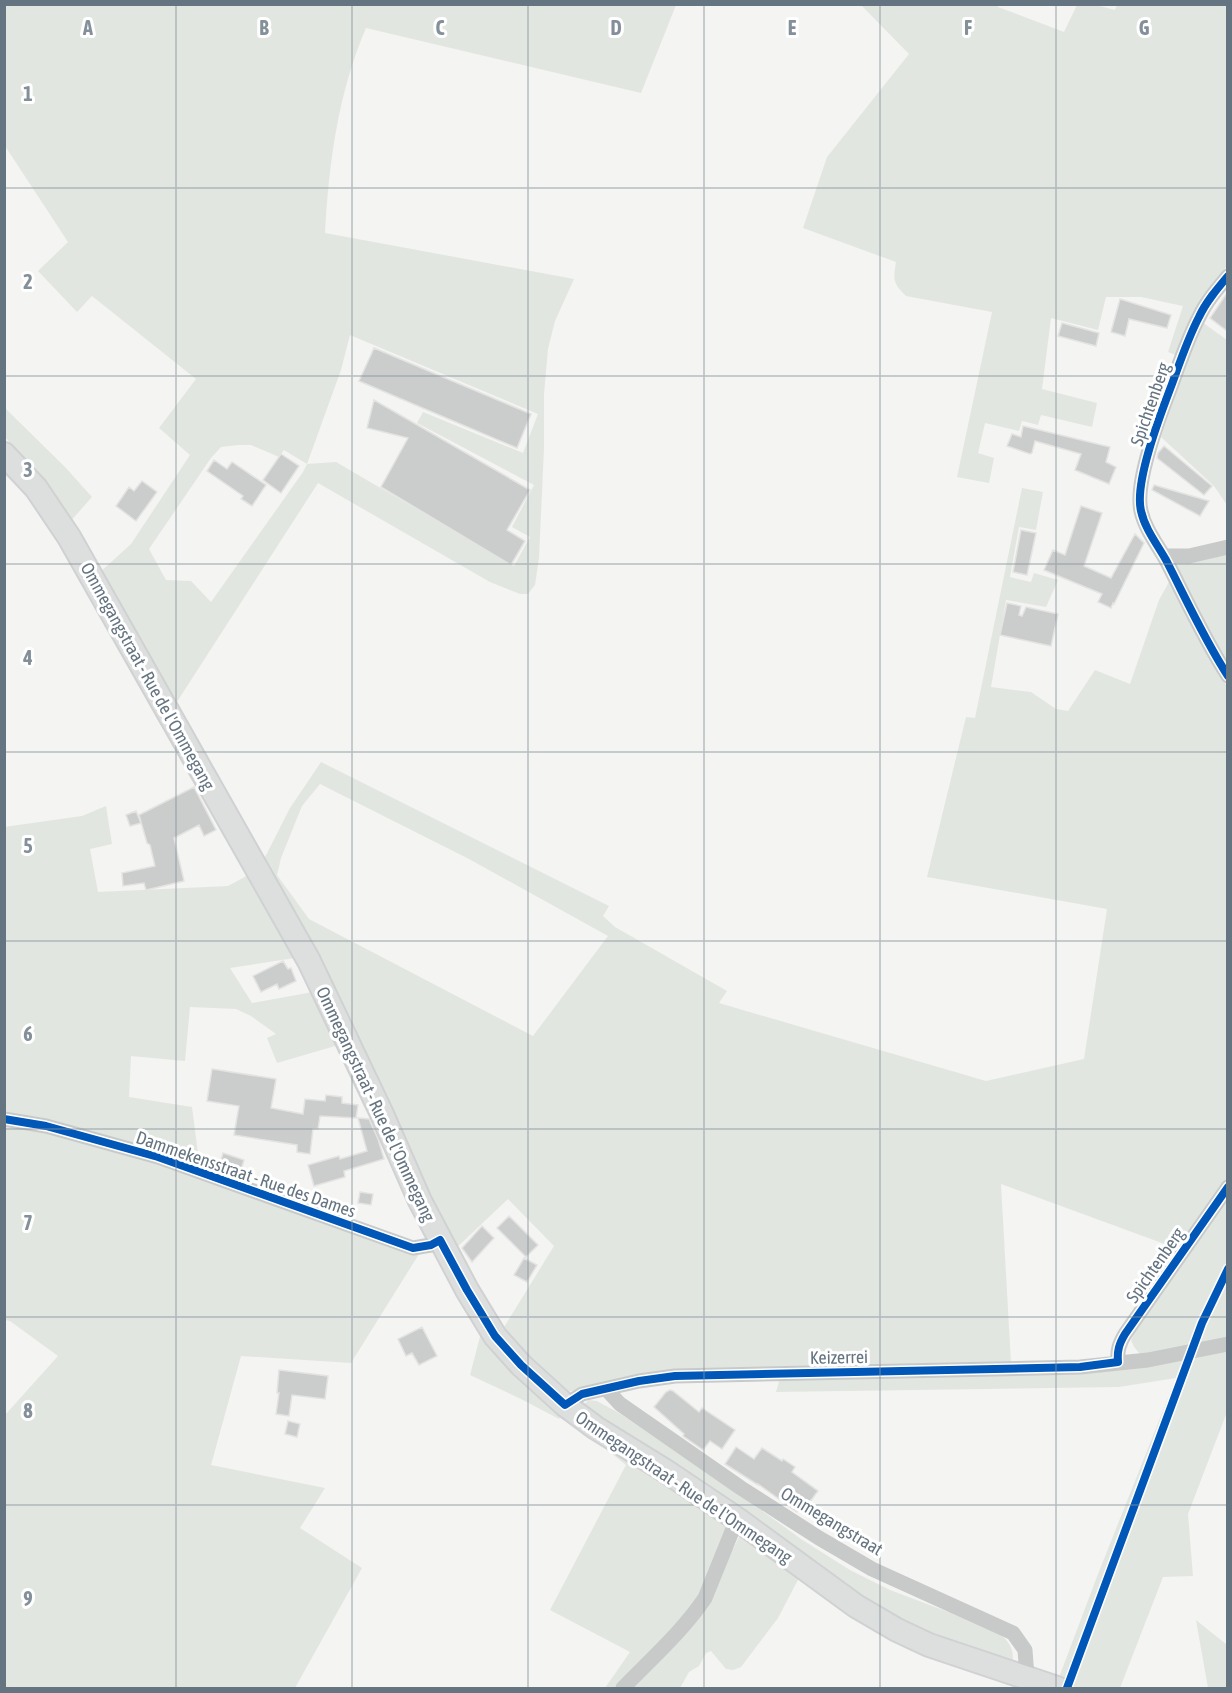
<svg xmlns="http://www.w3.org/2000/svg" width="1232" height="1693" font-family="'Asap Condensed',sans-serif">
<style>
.green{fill:#e2e6e0;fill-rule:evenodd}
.building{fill:#cbcccc;stroke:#e3e3e2;stroke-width:1.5}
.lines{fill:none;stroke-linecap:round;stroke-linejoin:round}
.secondary-casing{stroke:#d0d1d2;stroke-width:26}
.minor{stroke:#c8caca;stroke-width:15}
.secondary{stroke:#dddede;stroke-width:22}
.cycleway-casing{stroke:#fff;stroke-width:11}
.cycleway{stroke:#0057b8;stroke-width:8}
.grid{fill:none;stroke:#838f99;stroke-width:1.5;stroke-opacity:0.55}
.labels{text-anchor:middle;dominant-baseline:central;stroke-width:6;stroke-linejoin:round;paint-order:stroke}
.street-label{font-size:18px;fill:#657481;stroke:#fff}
.grid-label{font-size:20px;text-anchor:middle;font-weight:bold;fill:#838f99;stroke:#fff;stroke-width:6;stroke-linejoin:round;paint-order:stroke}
</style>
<rect width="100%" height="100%" fill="#f4f4f2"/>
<!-- green -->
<path class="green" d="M 5,5 L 676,5 L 641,93 L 366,28 C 338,93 329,163 325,233 L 574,279 L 555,321 L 548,349 L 544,394 L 544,448 L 539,558 L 535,585 L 528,594 L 520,594 L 490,582 L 318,483 L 173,708 L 98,574 L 131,544 L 190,455 L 159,428 L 196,379 L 92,296 L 77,312 L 38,271 L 68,242 L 5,146 ZM 350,335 L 538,414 L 523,453 L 423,412 L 417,423 L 534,485 L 512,527 L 530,537 L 514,566 L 336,462 L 307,464 L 341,370 ZM 238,445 L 251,445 L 279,457 L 284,450 L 307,464 L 303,472 L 211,602 L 191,581 L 166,580 L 149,549 L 211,458 L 221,447 Z
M 861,5 L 998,5 L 998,7 L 1064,32 L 1077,5 L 1096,5 L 1115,10 L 1117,5 L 1227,5 L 1227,266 L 1201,299 L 1178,356 L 1168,352 L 1183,306 L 1141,297 L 1106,297 L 1098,330 L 1051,318 L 1042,389 L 1097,403 L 1092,427 L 1041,415 L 1038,425 L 1022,421 L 1019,431 L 985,423 L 978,453 L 994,458 L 989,483 L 957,477 L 992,312 L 906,296 C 893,283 893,280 896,262 L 803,228 L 827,157 L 909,54 Z
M 1202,322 L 1227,340 L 1227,505 L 1214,486 L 1161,437 L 1186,363 Z
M 4,407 L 66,468 L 92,497 L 69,523 L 35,471 L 5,437 Z
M 1022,488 L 1043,492 L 1036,530 L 1019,527 L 1010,577 L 1031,582 L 1034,573 L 1058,580 L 1046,607 L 1006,600 L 991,687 L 1031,692 L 1056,709 L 1068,711 L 1095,670 L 1130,684 L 1159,600 L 1170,580 L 1214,665 L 1227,686 L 1227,1181 L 1181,1250 L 1001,1184 L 1011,1363 L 653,1374 L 567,1392 L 559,1391 L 501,1332 L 554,1246 L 508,1199 L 452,1252 L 262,863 L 290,808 L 321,762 L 609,906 L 603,916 L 615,927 L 727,991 L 719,1003 L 986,1081 L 1084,1059 L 1107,909 L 927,877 L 966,717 L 975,718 ZM 320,784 L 469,859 L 608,936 L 533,1036 L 309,919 L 277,875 L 281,858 L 302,806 Z
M 1226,551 L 1228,557 L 1227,664 L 1174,564 Z
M 106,806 L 112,844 L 90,849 L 98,892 L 228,886 L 252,873 L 301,957 L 230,968 L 252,1003 L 318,991 L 342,1044 L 277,1063 L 267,1038 L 276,1034 L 251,1016 L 236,1009 L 190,1007 L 185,1061 L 131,1056 L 129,1097 L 192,1107 L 200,1169 L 5,1115 L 4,827 L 82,816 Z
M 4,1123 C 146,1150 283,1206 419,1254 L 351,1363 L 241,1356 L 211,1465 L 325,1488 L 300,1528 L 362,1568 L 295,1688 L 5,1688 L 5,1415 L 58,1356 L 10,1321 L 5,1320 Z
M 1227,1196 L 1227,1340 L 1141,1355 L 1134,1347 L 1131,1340 L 1136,1326 Z
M 482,1329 L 725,1524 L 727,1530 L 725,1547 L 733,1549 L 742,1531 L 801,1574 L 778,1618 L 741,1667 L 733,1670 L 726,1669 L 711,1651 L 706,1653 L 699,1666 L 689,1672 L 680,1688 L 630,1688 L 701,1596 L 618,1688 L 605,1688 L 630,1652 L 550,1610 L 626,1465 L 587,1434 L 561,1416 L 559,1419 L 521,1399 L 470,1375 Z
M 1227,1347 L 1227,1412 L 1188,1514 L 1193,1576 L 1163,1577 L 1120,1688 L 1077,1688 L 1058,1680 L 1098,1574 L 1176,1378 L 1119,1387 L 776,1392 L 780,1378 L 1115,1369 Z
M 589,1400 L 597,1401 L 619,1413 L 739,1494 L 801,1539 L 850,1570 L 890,1590 L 951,1613 L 1002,1636 C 1010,1643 1013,1649 1013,1659 L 1006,1663 L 898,1622 L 585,1410 L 584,1404 Z
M 1196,1620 L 1227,1645 L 1227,1688 L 1208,1688 Z"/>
<!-- building -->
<path class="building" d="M 1227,293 L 1227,331 L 1210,318 Z
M 1120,299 L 1171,315 L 1167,328 L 1129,319 L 1125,336 L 1111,332 Z
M 1062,323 L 1099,333 L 1096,346 L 1058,336 Z
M 374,348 L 531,414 L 517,448 L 359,381 Z
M 374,400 L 530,490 L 507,530 L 525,541 L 511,565 L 381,487 L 408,438 L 367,428 Z
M 1023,426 L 1110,447 L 1106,462 L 1116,467 L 1109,484 L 1075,470 L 1081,454 L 1035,441 L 1032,453 L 1030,454 L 1007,446 L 1012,434 L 1021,437 Z
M 1164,446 L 1212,486 L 1204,495 L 1157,458 L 1158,453 Z
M 281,454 L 299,466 L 281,493 L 263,480 Z
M 214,460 L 227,469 L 232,462 L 266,485 L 252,506 L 241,499 L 243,496 L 207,471 Z
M 142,481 L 157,492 L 136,521 L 116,506 L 129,487 L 134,491 Z
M 1154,485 L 1209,501 L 1200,516 L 1152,490 Z
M 1081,506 L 1102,513 L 1084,566 L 1111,578 L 1135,534 L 1144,543 L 1114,604 L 1113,603 L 1111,608 L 1098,602 L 1102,594 L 1044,570 L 1053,550 L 1065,555 Z
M 1021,530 L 1036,533 L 1027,575 L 1013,572 Z
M 1007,603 L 1021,606 L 1019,615 L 1022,616 L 1026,607 L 1058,614 L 1051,646 L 1000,635 Z
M 194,787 L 216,830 L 204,836 L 199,825 L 174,838 L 184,881 L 146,890 L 144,883 L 123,886 L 122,873 L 155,866 L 150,845 L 147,843 L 139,815 Z
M 136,811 L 141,823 L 130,826 L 126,815 Z
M 283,961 L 288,969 L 291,968 L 296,981 L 279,989 L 277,984 L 261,992 L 253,976 Z
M 212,1069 L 276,1079 L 271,1108 L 303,1114 L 305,1099 L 325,1101 L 326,1095 L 342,1097 L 342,1103 L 358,1105 L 356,1118 L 320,1116 L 318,1129 L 313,1129 L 310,1154 L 297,1152 L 297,1145 L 234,1135 L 239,1106 L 207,1101 Z
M 358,1118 L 369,1119 L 378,1139 L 384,1159 L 344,1171 L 345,1177 L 314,1186 L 308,1165 L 339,1156 L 340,1159 L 367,1151 Z
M 223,1153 L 244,1160 L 240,1174 L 219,1167 Z
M 360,1192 L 373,1194 L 371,1205 L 358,1203 Z
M 509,1216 L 538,1245 L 526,1257 L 497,1228 Z
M 482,1226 L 494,1238 L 472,1262 L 462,1248 Z
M 524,1258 L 537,1265 L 527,1282 L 514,1275 Z
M 422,1327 L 437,1356 L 419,1365 L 412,1353 L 406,1356 L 398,1339 Z
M 279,1370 L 328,1376 L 325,1399 L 292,1395 L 289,1416 L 276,1414 L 279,1393 L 277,1393 Z
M 670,1390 L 673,1391 L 699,1412 L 702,1408 L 735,1430 L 722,1449 L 710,1441 L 703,1450 L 683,1436 L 684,1434 L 654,1407 L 666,1392 Z
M 288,1421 L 300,1424 L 297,1437 L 285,1434 Z
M 736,1447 L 754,1459 L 762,1448 L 782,1461 L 783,1459 L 795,1467 L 792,1472 L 818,1491 L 809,1503 L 806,1500 L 797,1512 L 758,1484 L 758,1485 L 725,1464 Z"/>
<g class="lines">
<!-- secondary casing -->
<g class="secondary-casing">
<path id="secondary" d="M 4,454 L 36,488 L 69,537 L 309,961 L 381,1112 L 420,1201 L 467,1290 L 495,1336 L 521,1365 L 565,1405 L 596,1428 L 664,1470 L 737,1519 L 856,1606 L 897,1630 L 929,1645 L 1057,1688"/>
</g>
<!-- minor -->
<path class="minor" d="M 1228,276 C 1217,289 1206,302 1199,317 C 1188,338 1180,362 1172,384 C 1161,413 1134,482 1141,511 C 1145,529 1157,544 1166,560 C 1186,599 1204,639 1228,676
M 1164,556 L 1189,556 L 1228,547
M 4,1119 L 46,1126 L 158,1157 L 413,1248 L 431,1245 L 440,1240
M 1118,1362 C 1117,1351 1119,1344 1125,1334 L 1228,1187
M 606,1389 L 620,1404 L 741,1488 L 819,1538 L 872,1569 L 1013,1633 L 1025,1650 L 1027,1677
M 565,1405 L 582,1394 L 639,1381 L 675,1376 L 1080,1367 L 1148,1360 L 1228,1344
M 623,1688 C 651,1659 682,1632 705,1598 L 737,1519"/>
<!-- secondary -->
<use href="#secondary" class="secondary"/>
<!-- cycleway casing -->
<g class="cycleway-casing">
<path id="cycleway" d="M 1228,276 C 1217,289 1206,302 1199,317 C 1188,338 1180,362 1172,384 C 1161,413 1134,482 1141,511 C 1145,529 1157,544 1166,560 C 1186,599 1204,639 1228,676
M 4,1119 L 46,1126 L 158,1157 L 413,1248 L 431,1245 L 440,1240 L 467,1290 L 495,1336 L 521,1365 L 565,1405 L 582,1394 L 639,1381 L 675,1376 L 1080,1367 L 1118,1362 C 1117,1351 1119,1344 1125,1334 L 1228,1187
M 1067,1688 L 1202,1323 L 1228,1269"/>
</g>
<!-- cycleway -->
<use href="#cycleway" class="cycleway"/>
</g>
<!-- grid -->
<path class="grid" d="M 176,4 L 176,1688M 352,4 L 352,1688M 528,4 L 528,1688M 704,4 L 704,1688M 880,4 L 880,1688M 1056,4 L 1056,1688M 4,188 L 1228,188M 4,376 L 1228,376M 4,564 L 1228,564M 4,752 L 1228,752M 4,941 L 1228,941M 4,1129 L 1228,1129M 4,1317 L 1228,1317M 4,1505 L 1228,1505"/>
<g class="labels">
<!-- street labels -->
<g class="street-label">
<text transform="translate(1150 404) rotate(-71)">Spichtenberg</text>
<text transform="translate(148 676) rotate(61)">Ommegangstraat - Rue de l'Ommegang</text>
<text transform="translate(376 1104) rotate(65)">Ommegangstraat - Rue de l'Ommegang</text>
<text transform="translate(246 1174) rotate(19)">Dammekensstraat - Rue des Dames</text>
<text transform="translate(1155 1265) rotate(-55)">Spichtenberg</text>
<text transform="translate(839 1357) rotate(-1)">Keizerrei</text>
<text transform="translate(684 1487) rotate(34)">Ommegangstraat - Rue de l'Ommegang</text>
<text transform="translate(832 1521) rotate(31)">Ommegangstraat</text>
</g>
</g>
<g class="grid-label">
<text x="88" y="35">A</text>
<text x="264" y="35">B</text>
<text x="440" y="35">C</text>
<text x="616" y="35">D</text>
<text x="792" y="35">E</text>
<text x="968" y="35">F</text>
<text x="1144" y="35">G</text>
<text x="28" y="101">1</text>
<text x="28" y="289">2</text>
<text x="28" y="477">3</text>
<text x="28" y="665">4</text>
<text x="28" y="853">5</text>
<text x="28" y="1041">6</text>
<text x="28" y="1230">7</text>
<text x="28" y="1418">8</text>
<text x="28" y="1606">9</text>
</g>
<!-- border -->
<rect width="1232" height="1693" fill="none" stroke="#657481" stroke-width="12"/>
</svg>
